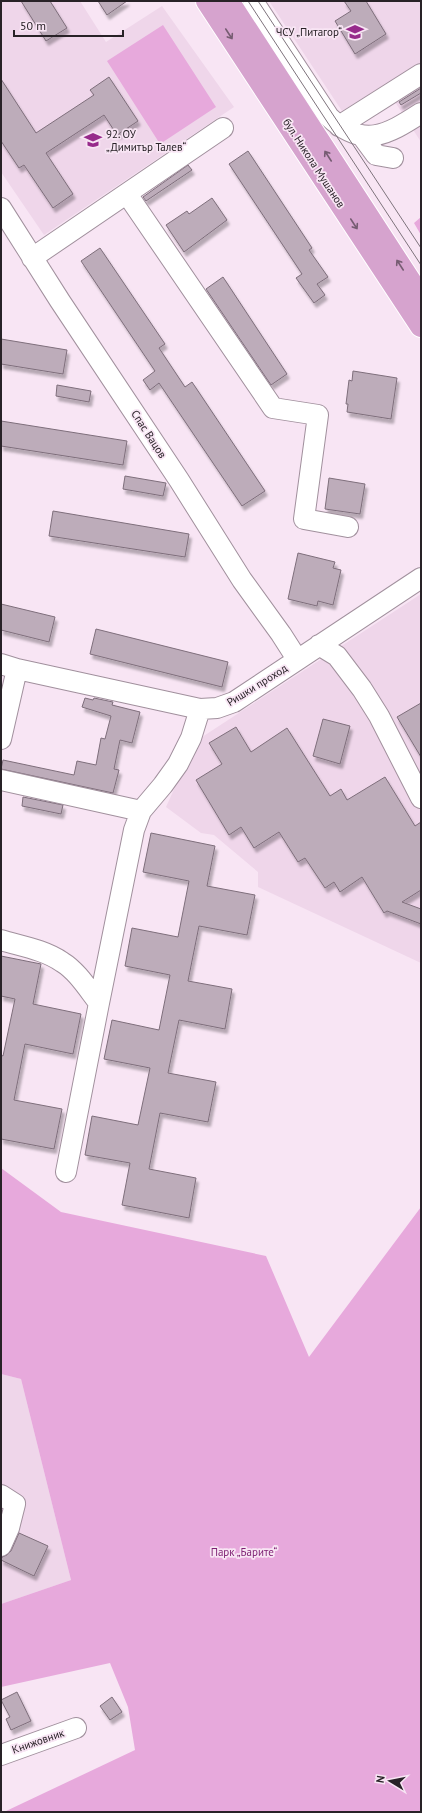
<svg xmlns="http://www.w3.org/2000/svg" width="422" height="1813" font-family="'PT Sans',sans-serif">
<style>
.built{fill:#efd6ea}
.green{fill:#e7a9dc}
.building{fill:#bdacba;stroke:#7e6e7b;filter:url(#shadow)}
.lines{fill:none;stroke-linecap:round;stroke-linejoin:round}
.minor-casing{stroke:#a1909d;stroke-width:22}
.major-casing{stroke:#fff;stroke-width:24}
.minor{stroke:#fff;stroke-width:20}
.major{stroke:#d6a3ce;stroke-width:22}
.tram{stroke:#7e737c;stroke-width:1}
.oneway{stroke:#765c72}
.labels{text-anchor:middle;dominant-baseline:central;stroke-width:3.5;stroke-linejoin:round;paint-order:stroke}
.poi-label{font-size:11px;fill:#282227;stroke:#f8e5f4;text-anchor:end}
.street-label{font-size:11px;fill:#282227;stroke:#f8e5f4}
.park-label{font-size:11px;fill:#7c1e71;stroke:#f8e5f4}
</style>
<defs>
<filter id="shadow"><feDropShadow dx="2.5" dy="4.5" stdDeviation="1" flood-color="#0004"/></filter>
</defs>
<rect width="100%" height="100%" fill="#f8e5f4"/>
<!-- built -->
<path class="built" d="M 1,1 L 80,1 L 106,42 L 162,6 L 234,107 L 44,235 L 1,172 Z
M 269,1 L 421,1 L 421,142 L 384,85 L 342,111 Z
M 421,594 L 421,963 L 258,887 L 258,872 L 214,835 L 201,833 L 166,807 L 196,741 Z
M 1,1374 L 21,1379 L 71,1580 L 1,1604 Z"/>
<!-- green -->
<path class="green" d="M 163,25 L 216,107 L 160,144 L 107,61 Z
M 421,217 L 421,235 L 414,223 Z
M 1,1168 L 61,1212 L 266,1256 L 309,1357 L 421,1207 L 421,1812 L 4,1812 L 135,1750 L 128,1707 L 110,1663 L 1,1687 L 1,1604 L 71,1580 L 21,1379 L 1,1374 Z"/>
<!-- building -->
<path class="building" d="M 21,1 L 50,1 L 67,28 L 46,41 Z
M 98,1 L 127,1 L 107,15 Z
M 344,1 L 366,1 L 386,34 L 355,54 L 335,21 L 351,11 Z
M 109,77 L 138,121 L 117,135 L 104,115 L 46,153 L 73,194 L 53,208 L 24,165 L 19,168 L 1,141 L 1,79 L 36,133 L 94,95 L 90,90 Z
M 421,88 L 421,93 L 401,105 L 399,102 Z
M 248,151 L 312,248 L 309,250 L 328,277 L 317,284 L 325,295 L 314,303 L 296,278 L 302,274 L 229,164 Z
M 188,165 L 192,170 L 146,201 L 143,197 Z
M 212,198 L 227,220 L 184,252 L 166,225 L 187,211 L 189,214 Z
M 100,248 L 165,344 L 159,348 L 185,387 L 192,382 L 265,491 L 242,506 L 159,383 L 150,390 L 143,380 L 155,371 L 81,261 Z
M 223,277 L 287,374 L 271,385 L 206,289 Z
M 1,339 L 67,350 L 63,374 L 1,364 Z
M 353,371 L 397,378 L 391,419 L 347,412 L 348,404 L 346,404 L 349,380 L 352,381 Z
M 57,385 L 91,391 L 89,402 L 56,396 Z
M 1,421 L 127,441 L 123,465 L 1,446 Z
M 125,476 L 166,483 L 163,496 L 123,489 Z
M 329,478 L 365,484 L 360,514 L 325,509 Z
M 53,511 L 189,534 L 185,557 L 49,536 Z
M 298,553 L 335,562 L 333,568 L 341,570 L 333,605 L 318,601 L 317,606 L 288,599 Z
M 1,604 L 55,617 L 49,642 L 1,630 Z
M 96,629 L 228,662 L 222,687 L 90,654 Z
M 85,698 L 93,700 L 94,698 L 113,702 L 112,705 L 140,712 L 132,743 L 120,740 L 114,769 L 119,770 L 113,793 L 1,769 L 3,760 L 74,775 L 77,761 L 96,765 L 101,738 L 105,739 L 111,716 L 82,707 Z
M 421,703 L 421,757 L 397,717 Z
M 323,719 L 350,726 L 340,764 L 313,756 Z
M 236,727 L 251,752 L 287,728 L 330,796 L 341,789 L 347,800 L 385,777 L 415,826 L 421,822 L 421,890 L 402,902 L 421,909 L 421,924 L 387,911 L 384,913 L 362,877 L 340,892 L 334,882 L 325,888 L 305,858 L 298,862 L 279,832 L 254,848 L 241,827 L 229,835 L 196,780 L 222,764 L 209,743 Z
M 23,797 L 63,805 L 61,814 L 22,806 Z
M 151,833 L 215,846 L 207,886 L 255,895 L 247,935 L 199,926 L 188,981 L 232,989 L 225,1029 L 179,1020 L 168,1073 L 216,1082 L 208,1122 L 160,1113 L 149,1169 L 196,1178 L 189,1218 L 122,1205 L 130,1163 L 85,1155 L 92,1116 L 138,1125 L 150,1068 L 104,1059 L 112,1020 L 159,1030 L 170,975 L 125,966 L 132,928 L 178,937 L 189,881 L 143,872 Z
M 1,956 L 41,964 L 33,1004 L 81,1014 L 73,1054 L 25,1044 L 14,1100 L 62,1109 L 54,1149 L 1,1139 L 1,1055 L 3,1056 L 15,999 L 1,996 Z
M 19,1533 L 48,1546 L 34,1576 L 1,1560 L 2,1557 L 7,1555 L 11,1551 Z
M 17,1692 L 31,1721 L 11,1730 L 6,1719 L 10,1717 L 1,1700 Z
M 112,1697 L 122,1712 L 110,1720 L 100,1706 Z"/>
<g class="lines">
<!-- minor casing -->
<g class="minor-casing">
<path id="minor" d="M 253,1 L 329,117 C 363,149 387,135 421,113
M 339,126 L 421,74
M 362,136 L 376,155 L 393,158
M 127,194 L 273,408 L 318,415 L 304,519 L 348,527
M 1,208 L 60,301 L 179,480 L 242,580 L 281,634 L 297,659
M 32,258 L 223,128
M 319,645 L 337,656 L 362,689 L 379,716 L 421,798
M 1,664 L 17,669 L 200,709 L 217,708 L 234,702 L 421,578
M 1,739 L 17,669
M 1,780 L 141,811
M 1,940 C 21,946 45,950 62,962 C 77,971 88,989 99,1003 L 66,1172
M 99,1003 L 134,830 L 141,811 L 163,785 L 178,764 L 191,738 L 200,709
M 1,1495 L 15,1504 L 9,1528 L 1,1546
M 1,1755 L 76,1728"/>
</g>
<!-- major casing -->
<g class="major-casing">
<path id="major" d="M 207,1 L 421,326
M 228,1 L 421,298"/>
</g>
<!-- minor -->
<use href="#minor" class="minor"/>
<!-- major -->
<use href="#major" class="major"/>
<!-- tram -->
<path class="tram" d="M 248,1 L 421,265
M 258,1 L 421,248"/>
</g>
<!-- one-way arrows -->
<defs><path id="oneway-shaft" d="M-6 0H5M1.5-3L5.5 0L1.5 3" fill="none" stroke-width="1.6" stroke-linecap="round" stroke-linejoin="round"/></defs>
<g class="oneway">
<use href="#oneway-shaft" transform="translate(229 34) rotate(57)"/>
<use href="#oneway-shaft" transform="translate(328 156) rotate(-123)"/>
<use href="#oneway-shaft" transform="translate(354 224) rotate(57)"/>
<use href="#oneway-shaft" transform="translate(400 265) rotate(-123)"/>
</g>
<!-- icons -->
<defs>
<g id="school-bare" transform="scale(1.38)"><path d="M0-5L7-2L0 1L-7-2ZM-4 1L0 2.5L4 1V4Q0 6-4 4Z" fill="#972a8b" stroke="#f8e5f4" stroke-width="2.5" paint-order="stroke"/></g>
</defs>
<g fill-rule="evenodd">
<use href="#school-bare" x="355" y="32"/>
<use href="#school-bare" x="93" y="140"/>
</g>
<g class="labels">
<!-- poi labels -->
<g class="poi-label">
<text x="342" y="32">ЧСУ „Питагор“</text>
<text x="106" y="134" text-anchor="start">92. ОУ<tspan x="106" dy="13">„Димитър Талев“</tspan></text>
</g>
<!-- street labels -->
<g class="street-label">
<text transform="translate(314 163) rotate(57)">бул. Никола Мушанов</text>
<text transform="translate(149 434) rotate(57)">Спас Вацов</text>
<text transform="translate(257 685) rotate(-32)">Ришки проход</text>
<text transform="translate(38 1741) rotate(-19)">Книжовник</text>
</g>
<!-- park labels -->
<g class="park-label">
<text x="244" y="1552">Парк „Барите“</text>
</g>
</g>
<!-- border -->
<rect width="422" height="1813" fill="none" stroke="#282227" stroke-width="4"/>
<!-- north arrow -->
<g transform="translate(390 1781) rotate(280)" stroke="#f8e5f4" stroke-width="3" paint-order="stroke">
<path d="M0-3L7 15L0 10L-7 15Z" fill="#282227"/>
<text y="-6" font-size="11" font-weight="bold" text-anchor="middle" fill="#282227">N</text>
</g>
<!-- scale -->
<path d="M14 30v6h109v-6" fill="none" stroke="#282227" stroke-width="2"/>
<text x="20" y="30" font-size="12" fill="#282227" stroke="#f8e5f4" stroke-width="3" paint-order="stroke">50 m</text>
</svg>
